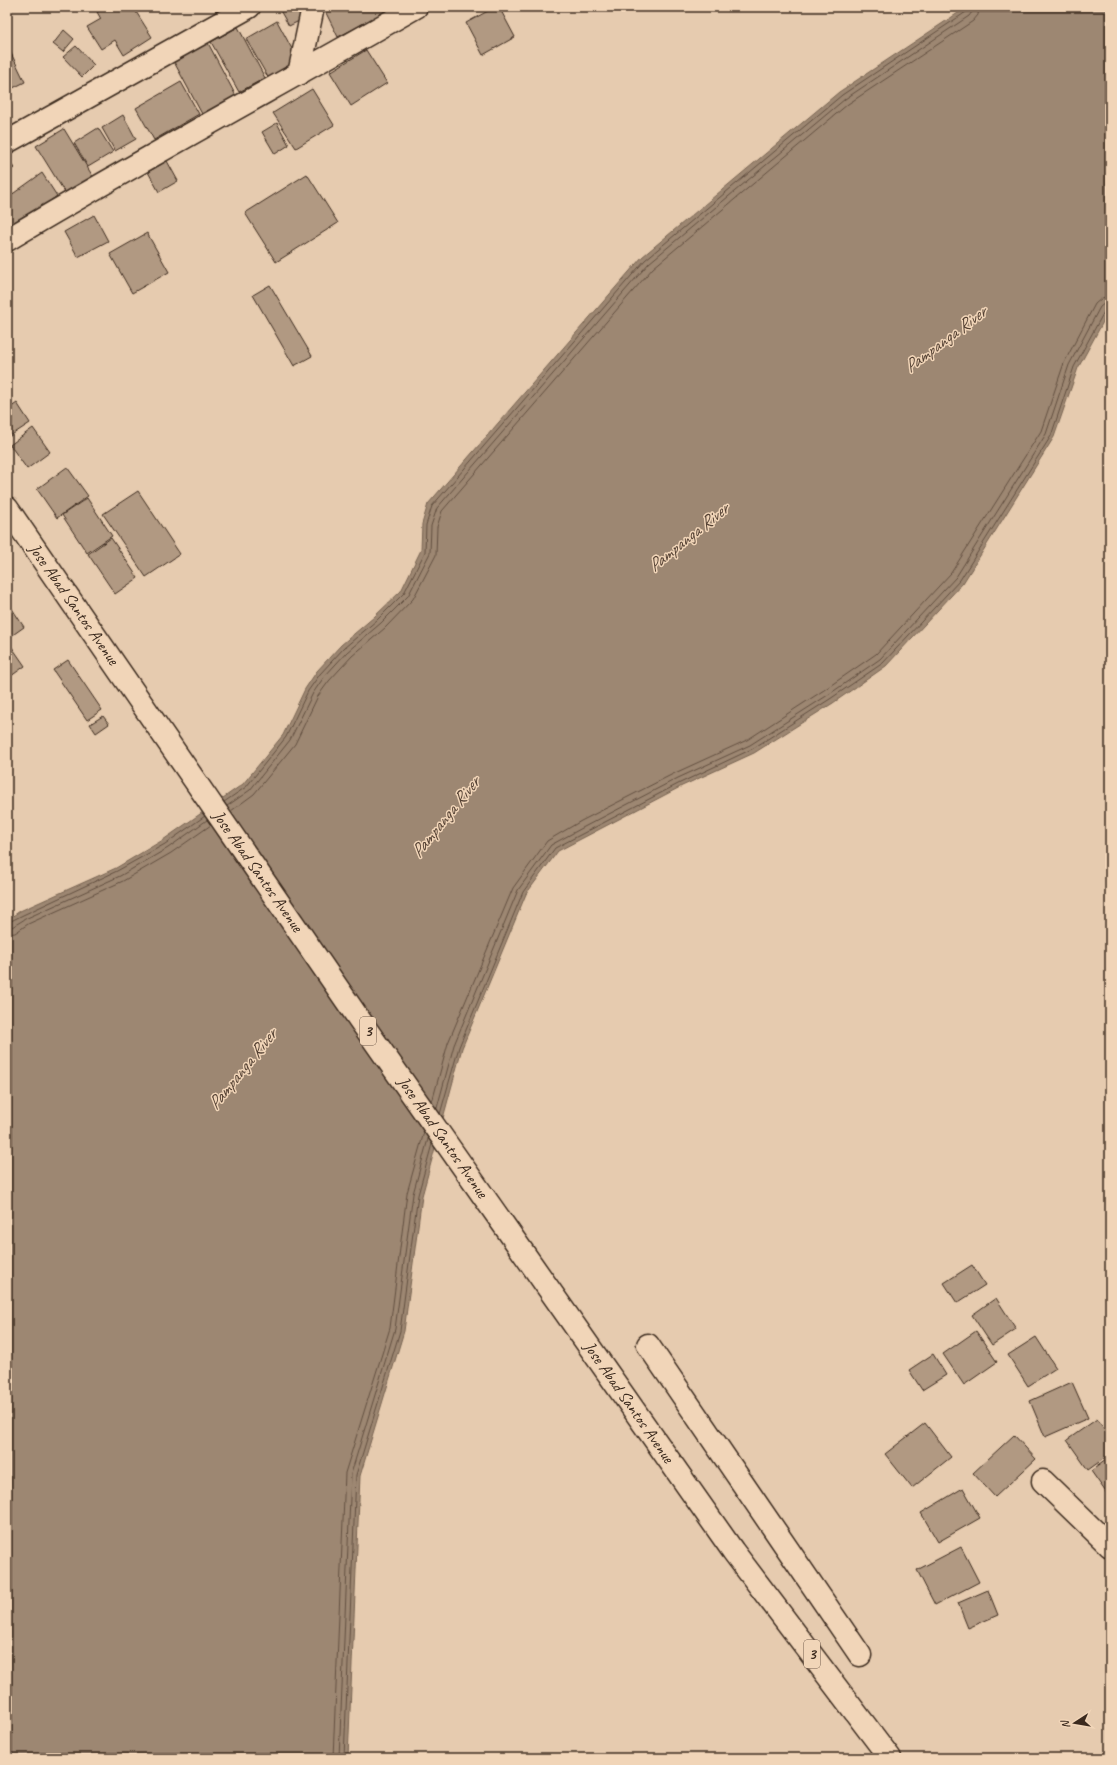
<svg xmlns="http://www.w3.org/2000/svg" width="1117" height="1765" font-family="Caveat,sans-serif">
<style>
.water{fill:#9d8772;stroke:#766250}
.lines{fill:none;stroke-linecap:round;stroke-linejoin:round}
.shore{stroke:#624f40;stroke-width:1}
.building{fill:#b19982;stroke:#3b2a1e}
.minor-casing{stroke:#3b2a1e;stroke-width:25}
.tertiary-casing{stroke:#3b2a1e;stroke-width:25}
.trunk-casing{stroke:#3b2a1e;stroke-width:25}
.minor{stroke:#f1d5b8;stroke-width:22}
.tertiary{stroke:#f1d5b8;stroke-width:22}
.trunk{stroke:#f1d5b8;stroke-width:22}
.labels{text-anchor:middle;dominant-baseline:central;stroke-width:3;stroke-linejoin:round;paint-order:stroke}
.shield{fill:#f1d5b8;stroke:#725d4c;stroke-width:1}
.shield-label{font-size:16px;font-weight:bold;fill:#3b2a1e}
.street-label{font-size:17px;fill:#3b2a1e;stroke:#f1d5b8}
.water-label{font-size:18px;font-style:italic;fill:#544133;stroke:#f1d5b8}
</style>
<rect width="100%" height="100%" fill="#e6cbaf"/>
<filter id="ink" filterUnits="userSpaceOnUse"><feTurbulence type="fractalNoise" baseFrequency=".025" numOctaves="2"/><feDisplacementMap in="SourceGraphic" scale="8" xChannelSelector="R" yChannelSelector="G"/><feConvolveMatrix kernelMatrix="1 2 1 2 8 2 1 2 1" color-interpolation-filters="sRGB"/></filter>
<g filter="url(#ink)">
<!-- water -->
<path class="water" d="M 967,7 L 1110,7 L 1110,309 L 1078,368 L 1054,437 L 963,583 L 886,666 L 833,703 L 754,753 L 682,786 L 558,851 L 526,894 L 462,1048 L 422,1196 L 404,1331 L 360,1476 L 348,1758 L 7,1758 L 7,920 L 20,911 L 116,868 L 163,840 L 243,784 L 283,735 L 305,689 L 317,671 L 341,645 L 374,617 L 401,591 L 421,550 L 422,524 L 428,504 L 642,257 L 839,92 Z"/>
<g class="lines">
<!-- shore -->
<path class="shore" d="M 224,802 L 246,787 L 286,737 L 308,691 L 320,674 L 344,648 L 377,620 L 404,593 L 425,552 L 426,525 L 432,506 L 645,260 L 842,95 L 966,12 L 968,7
M 227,806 L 250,790 L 290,740 L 313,693 L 324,677 L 347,652 L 381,623 L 408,596 L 430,553 L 431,526 L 437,508 L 649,263 L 845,99 L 969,16 L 972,12 L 973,7
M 231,811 L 254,794 L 295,744 L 318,696 L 329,681 L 352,656 L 385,628 L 413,599 L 436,555 L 437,527 L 442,511 L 653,268 L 848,104 L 973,21 L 978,15 L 979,7
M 7,923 L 23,915 L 117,871 L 165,844 L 205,816
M 7,928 L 12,927 L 25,919 L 120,876 L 168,848 L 207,820
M 7,934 L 15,933 L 28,924 L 123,881 L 171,853 L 211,825
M 432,1102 L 448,1043 L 513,888 L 547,841 L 581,821 L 675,773 L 747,740 L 824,690 L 876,654 L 951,573 L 1041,431 L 1064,363 L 1095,304 L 1102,298 L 1110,296
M 437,1108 L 454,1045 L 518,890 L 551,845 L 584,827 L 678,778 L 750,745 L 828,695 L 880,659 L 956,577 L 1046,434 L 1069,365 L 1100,307 L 1105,303 L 1110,302
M 440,1114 L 459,1047 L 523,892 L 555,848 L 680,783 L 752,749 L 830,699 L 883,663 L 960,580 L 1051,436 L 1074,367 L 1105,310 L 1110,307
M 333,1758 L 345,1473 L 390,1328 L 407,1193 L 424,1132
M 339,1758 L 351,1474 L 395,1329 L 413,1194 L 428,1139
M 344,1758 L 356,1475 L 400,1331 L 418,1195 L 432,1144"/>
</g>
<!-- building -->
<path class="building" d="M 105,7 L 133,7 L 152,37 L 124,55 L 115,40 L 101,49 L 87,27 L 101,19 L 97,12 Z
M 278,7 L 304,7 L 309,16 L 289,26 Z
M 323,7 L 395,7 L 338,37 Z
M 495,7 L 499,7 L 515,37 L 483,55 L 466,23 Z
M 277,21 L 299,62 L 269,79 L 246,39 Z
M 238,27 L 265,78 L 239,92 L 211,42 Z
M 64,30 L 74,39 L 63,52 L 53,44 Z
M 208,43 L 236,96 L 202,114 L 174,62 Z
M 7,45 L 25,82 L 7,91 Z
M 76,46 L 94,65 L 82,77 L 63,57 Z
M 366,50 L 387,83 L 351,106 L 330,72 Z
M 181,82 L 199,114 L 154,140 L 136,108 Z
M 312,89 L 334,125 L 296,148 L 273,113 Z
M 123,115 L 136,139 L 115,151 L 102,128 Z
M 277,123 L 289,145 L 275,154 L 262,132 Z
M 98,128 L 113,152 L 88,167 L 74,143 Z
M 64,129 L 95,180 L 67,196 L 36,146 Z
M 7,159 L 14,168 L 7,173 Z
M 167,161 L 178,181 L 159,192 L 148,172 Z
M 42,173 L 57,196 L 9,231 L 7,228 L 7,198 Z
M 307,174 L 338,223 L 276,262 L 245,213 Z
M 94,215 L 108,241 L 78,257 L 64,232 Z
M 147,233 L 169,272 L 132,293 L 110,254 Z
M 270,285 L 312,356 L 294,366 L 253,295 Z
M 17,403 L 30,423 L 7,438 L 7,410 Z
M 33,428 L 50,452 L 27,469 L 10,445 Z
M 67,467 L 88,496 L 57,518 L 37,489 Z
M 138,491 L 180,554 L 146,577 L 103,514 Z
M 87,498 L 112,536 L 87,553 L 62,515 Z
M 111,538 L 138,578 L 115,594 L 88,554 Z
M 7,601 L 24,627 L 7,639 Z
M 7,640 L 25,666 L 7,679 Z
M 68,660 L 102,710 L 87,720 L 53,670 Z
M 103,716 L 109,724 L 96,733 L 90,724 Z
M 972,1265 L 985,1285 L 957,1303 L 944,1283 Z
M 996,1298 L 1016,1329 L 992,1345 L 972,1315 Z
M 976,1331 L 997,1362 L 964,1385 L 943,1354 Z
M 1036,1337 L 1056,1368 L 1028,1386 L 1008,1355 Z
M 933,1354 L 946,1375 L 922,1390 L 909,1370 Z
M 1072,1382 L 1088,1418 L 1045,1437 L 1030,1401 Z
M 1097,1419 L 1110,1437 L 1110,1454 L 1088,1470 L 1067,1440 Z
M 925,1423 L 951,1457 L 912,1488 L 885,1454 Z
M 1014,1435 L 1036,1459 L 995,1497 L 973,1473 Z
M 1110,1457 L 1110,1498 L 1091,1471 Z
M 963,1488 L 980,1518 L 938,1542 L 921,1513 Z
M 961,1547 L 979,1582 L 935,1605 L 917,1570 Z
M 988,1590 L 998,1615 L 968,1628 L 958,1603 Z"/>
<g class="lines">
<!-- minor casing -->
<g class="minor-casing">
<path id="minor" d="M 299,74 L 313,7
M 7,142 L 249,7
M 1043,1481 L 1110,1546"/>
</g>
<!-- tertiary casing -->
<g class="tertiary-casing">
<path id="tertiary" d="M 7,240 C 142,159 280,85 416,7"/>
</g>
<!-- trunk casing -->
<g class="trunk-casing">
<path id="trunk" d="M 7,508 L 359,1019 L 733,1551 L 890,1758
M 648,1345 L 860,1655"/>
</g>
<!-- minor -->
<use href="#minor" class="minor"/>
<!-- tertiary -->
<use href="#tertiary" class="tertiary"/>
<!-- trunk -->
<use href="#trunk" class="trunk"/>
</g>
</g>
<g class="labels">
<!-- shield labels -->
<g class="shield">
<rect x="360" y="1017" width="16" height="28" rx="3"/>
<rect x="804" y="1640" width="16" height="28" rx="3"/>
</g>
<g class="shield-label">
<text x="368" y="1031">3</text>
<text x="812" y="1654">3</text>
</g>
<!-- street labels -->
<g class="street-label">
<text transform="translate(74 604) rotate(55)">Jose Abad Santos Avenue</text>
<text transform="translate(258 871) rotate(55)">Jose Abad Santos Avenue</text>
<text transform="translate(443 1137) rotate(55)">Jose Abad Santos Avenue</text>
<text transform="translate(629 1402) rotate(55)">Jose Abad Santos Avenue</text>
</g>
<!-- water labels -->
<g class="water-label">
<text transform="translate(945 339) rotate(-37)">Pampanga River</text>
<text transform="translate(688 537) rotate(-39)">Pampanga River</text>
<text transform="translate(445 817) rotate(-51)">Pampanga River</text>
<text transform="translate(242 1069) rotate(-51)">Pampanga River</text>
</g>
</g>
<!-- margin -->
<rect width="1117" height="1765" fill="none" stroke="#f1d5b8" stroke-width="24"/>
<rect x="12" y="12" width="1093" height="1741" fill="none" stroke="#3b2a1e" stroke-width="1.5" filter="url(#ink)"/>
<!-- north arrow -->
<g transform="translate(1075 1723) rotate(258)" stroke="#f1d5b8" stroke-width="3" paint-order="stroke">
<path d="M0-3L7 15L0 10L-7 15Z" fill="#3b2a1e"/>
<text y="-6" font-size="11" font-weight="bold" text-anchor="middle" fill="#3b2a1e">N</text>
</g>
</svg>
